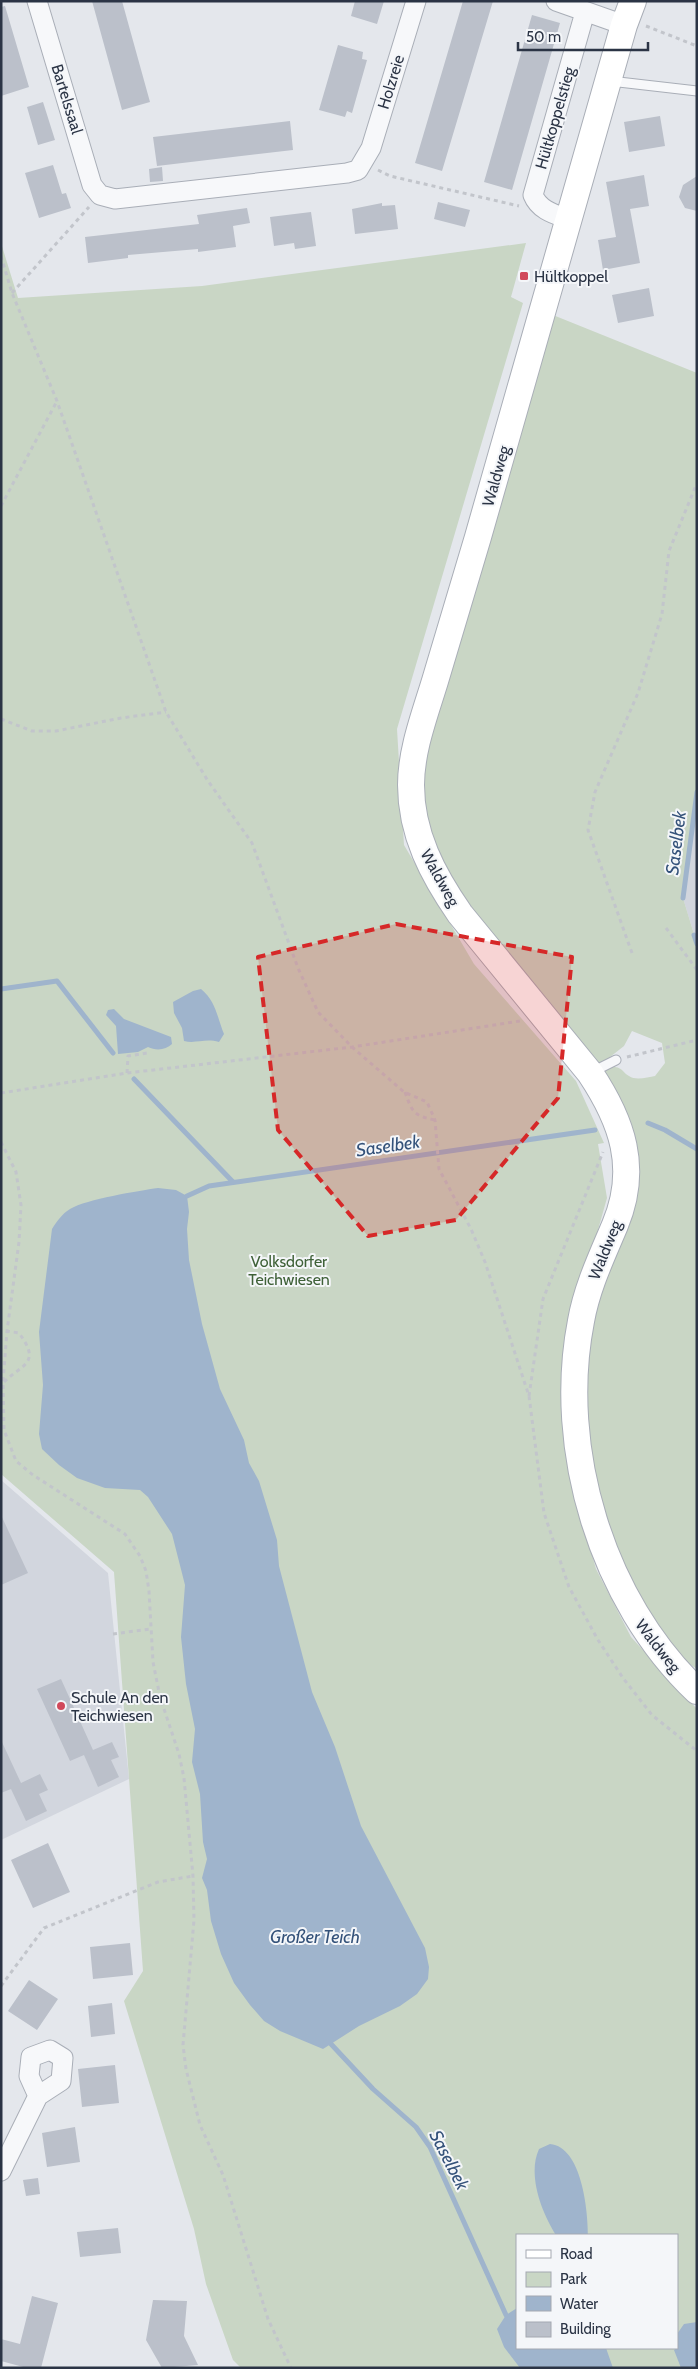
<svg xmlns="http://www.w3.org/2000/svg" width="698" height="2369" font-family="Cabin,sans-serif">
<style>
.built{fill:#d2d6de}
.green{fill:#c9d6c5;fill-rule:evenodd}
.water{fill:#9fb4cc}
.lines{fill:none;stroke-linecap:round;stroke-linejoin:round}
.stream{stroke:#9fb4cc;stroke-width:5}
.building{fill:#bbc0ca}
.lane-casing{stroke:#a9aeb7;stroke-width:11}
.street-casing{stroke:#a9aeb7;stroke-width:21}
.secondary-casing{stroke:#a9aeb7;stroke-width:28}
.path{stroke:#c2c5cb;stroke-width:3;stroke-dasharray:4 4;stroke-linecap:butt}
.lane{stroke:#f7f8fa;stroke-width:9}
.street{stroke:#f7f8fa;stroke-width:19}
.secondary{stroke:#fff;stroke-width:26}
.marked{fill:#d62828;fill-opacity:0.2;stroke:#d62828;stroke-width:4;stroke-dasharray:10 6;stroke-linejoin:round}
.poi-dot{fill:#d1495b;stroke:#f4f6f9;stroke-width:2}
.labels{text-anchor:middle;dominant-baseline:central;stroke-width:4;stroke-linejoin:round;paint-order:stroke}
.street-label{font-size:16px;fill:#2b3445;stroke:#f4f6f9}
.poi-label{font-size:16px;fill:#2b3445;stroke:#f4f6f9;text-anchor:start}
.park-label{font-size:16px;fill:#3f6138;stroke:#f4f6f9}
.water-label{font-size:18px;font-style:italic;fill:#34527a;stroke:#f4f6f9}
</style>
<rect width="100%" height="100%" fill="#e4e7ec"/>
<!-- built -->
<path class="built" d="M 697,792 L 697,944 L 683,898 Z
M 1,1480 L 108,1573 L 129,1779 L 1,1840 Z"/>
<!-- green -->
<path class="green" d="M 1,243 L 18,298 L 202,286 L 526,243 L 511,297 L 523,303 L 397,729 L 404,845 L 474,964 L 576,1081 L 604,1143 L 598,1144 L 607,1198 L 573,1318 L 562,1380 L 570,1477 L 596,1569 L 631,1637 L 697,1709 L 697,2368 L 241,2368 L 233,2360 L 206,2284 L 194,2229 L 124,2001 L 143,1971 L 114,1572 L 1,1474 ZM 517,2235 L 677,2235 L 677,2348 L 517,2348 Z
M 543,311 L 697,373 L 697,792 L 683,898 L 697,944 L 697,1669 L 648,1636 L 619,1588 L 573,1389 L 625,1195 L 590,1074 L 612,1063 L 615,1067 C 623,1068 623,1073 629,1076 C 636,1081 648,1077 655,1076 L 665,1063 L 662,1043 L 632,1031 L 624,1046 L 610,1057 L 612,1062 L 590,1073 L 460,914 L 412,808 Z"/>
<!-- water -->
<path class="water" d="M 201,989 C 216,1001 217,1017 224,1034 L 219,1042 C 205,1038 196,1044 184,1041 L 182,1028 L 174,1013 L 173,1002 L 193,991 Z
M 114,1009 L 124,1019 L 171,1037 L 172,1044 C 166,1050 156,1051 148,1047 L 138,1052 L 118,1054 L 116,1026 L 106,1015 L 108,1010 Z
M 158,1188 L 176,1190 L 187,1196 L 189,1212 L 187,1229 L 189,1260 L 202,1324 L 220,1389 L 244,1440 L 249,1463 L 259,1481 L 277,1540 L 279,1566 L 312,1692 L 335,1747 L 361,1826 L 425,1948 L 429,1967 L 428,1979 L 417,1994 L 400,2006 L 359,2026 L 323,2049 L 280,2031 L 264,2021 L 250,2005 L 234,1983 L 221,1954 L 211,1921 L 207,1890 L 202,1878 L 207,1859 L 203,1842 L 200,1794 L 192,1762 L 195,1729 L 186,1684 L 181,1637 L 185,1585 L 172,1534 L 148,1497 L 140,1490 L 105,1488 L 77,1478 L 59,1465 L 42,1449 L 39,1434 L 43,1385 L 39,1332 L 52,1229 C 57,1221 62,1214 70,1209 C 87,1199 138,1191 158,1188 Z
M 550,2144 C 582,2147 588,2211 588,2235 L 556,2235 C 542,2213 527,2175 539,2149 Z
M 517,2308 L 517,2348 L 606,2348 L 613,2368 L 520,2368 L 504,2347 L 497,2329 L 506,2315 Z
M 697,2322 L 697,2368 L 681,2368 L 674,2350 L 677,2348 L 677,2334 L 684,2324 Z"/>
<g class="lines">
<!-- stream -->
<path class="stream" d="M 683,898 L 697,792
M 694,935 L 697,944
M 1,989 L 57,981 L 113,1053
M 134,1079 L 233,1182
M 648,1123 L 665,1130 L 697,1149
M 187,1196 L 209,1186 L 595,1130
M 331,2044 L 373,2089 L 416,2127 L 430,2147 L 506,2315"/>
</g>
<!-- building -->
<path class="building" d="M 92,1 L 122,1 L 150,102 L 122,110 Z
M 355,1 L 384,1 L 377,24 L 351,16 Z
M 463,1 L 493,1 L 442,171 L 415,163 Z
M 5,6 L 29,87 L 1,96 L 1,7 Z
M 532,15 L 560,23 L 512,190 L 484,182 Z
M 338,45 L 363,52 L 362,59 L 367,60 L 352,113 L 347,111 L 345,117 L 319,110 Z
M 43,102 L 55,140 L 38,145 L 27,107 Z
M 660,116 L 665,146 L 629,152 L 624,122 Z
M 290,121 L 293,150 L 157,166 L 153,137 Z
M 53,165 L 62,194 L 66,193 L 71,208 L 39,218 L 25,173 Z
M 162,167 L 163,181 L 150,182 L 149,169 Z
M 644,175 L 649,206 L 630,209 L 640,263 L 603,270 L 598,240 L 616,237 L 606,182 Z
M 697,176 L 697,211 L 685,208 L 679,197 L 683,185 Z
M 438,202 L 470,210 L 465,227 L 434,219 Z
M 382,203 L 382,206 L 395,205 L 398,229 L 355,234 L 352,209 Z
M 247,208 L 250,223 L 233,226 L 236,247 L 198,252 L 198,249 L 128,255 L 128,258 L 88,263 L 85,237 L 199,224 L 197,215 Z
M 311,212 L 316,246 L 295,249 L 294,243 L 274,246 L 270,217 Z
M 649,288 L 654,316 L 618,323 L 612,295 Z
M 1,1515 L 28,1573 L 1,1585 Z
M 61,1679 L 93,1750 L 112,1742 L 119,1757 L 111,1760 L 119,1777 L 98,1787 L 84,1755 L 70,1761 L 37,1689 Z
M 1,1740 L 21,1783 L 40,1774 L 48,1790 L 39,1794 L 47,1811 L 26,1821 L 11,1789 L 1,1793 Z
M 48,1843 L 70,1892 L 33,1908 L 11,1860 Z
M 130,1943 L 133,1975 L 93,1979 L 90,1947 Z
M 29,1980 L 58,1999 L 37,2030 L 8,2011 Z
M 112,2003 L 115,2034 L 91,2037 L 88,2006 Z
M 115,2065 L 119,2103 L 82,2107 L 78,2069 Z
M 75,2127 L 80,2162 L 47,2167 L 42,2133 Z
M 38,2178 L 40,2194 L 26,2196 L 23,2180 Z
M 118,2228 L 121,2253 L 80,2257 L 77,2232 Z
M 32,2296 L 58,2303 L 41,2368 L 27,2368 L 1,2361 L 1,2339 L 20,2344 Z
M 153,2300 L 187,2301 L 184,2336 L 198,2365 L 162,2368 L 146,2340 Z"/>
<g class="lines">
<!-- lane casing -->
<g class="lane-casing">
<path id="lane" d="M 610,81 L 697,91
M 592,1072 L 616,1060"/>
</g>
<!-- street casing -->
<g class="street-casing">
<path id="street" d="M 37,1 L 92,185 L 100,195 L 115,199 L 347,173 L 358,170 L 371,148 L 416,1
M 556,1 L 624,25
M 568,219 C 554,214 539,210 533,195 L 585,12
M 1,2171 L 38,2096 L 61,2081 L 63,2058 L 50,2050 L 31,2057 L 29,2076 L 38,2096"/>
</g>
<!-- secondary casing -->
<g class="secondary-casing">
<path id="secondary" d="M 633,1 L 624,25 C 575,196 528,367 478,537 C 464,585 449,633 435,681 C 425,714 411,750 411,785 C 411,834 433,875 460,914 L 590,1073 C 622,1121 639,1168 615,1225 C 602,1256 587,1287 581,1321 C 556,1449 602,1601 697,1691"/>
</g>
<!-- path -->
<path class="path" d="M 646,26 L 697,46
M 378,170 L 390,176 L 519,206
M 1,256 L 12,293 L 57,401 L 166,712 L 208,781 L 252,843 L 298,968 L 318,1012 L 352,1047 L 404,1092 L 427,1102 L 435,1120 L 439,1169 L 471,1229 L 485,1262 L 529,1396 L 544,1513 L 569,1587 L 598,1640 L 623,1678 L 652,1715 L 697,1751
M 12,293 L 89,207
M 1,506 L 57,401
M 1,719 L 32,731 L 56,731 L 121,718 L 166,712
M 666,928 L 697,970
M 632,953 L 588,830 L 595,792 L 638,693 L 662,614 L 669,551 L 697,483
M 627,1057 L 697,1040
M 127,1073 L 128,1056 L 147,1053 L 149,1051
M 405,1092 C 412,1112 414,1116 435,1120
M 1,1093 L 127,1073 L 352,1047 L 520,1021
M 1,1142 L 16,1172 L 21,1205 L 19,1242 L 7,1331 L 3,1382 L 4,1430 L 16,1461 L 33,1475 L 125,1534 L 140,1556 L 146,1571 L 149,1591 L 153,1662 L 160,1697 L 179,1754 L 184,1778 L 193,1876 L 194,1920 L 183,2045 L 186,2069 L 200,2125 L 223,2175 L 268,2319 L 291,2368
M 4,1382 C 22,1364 42,1364 19,1333 L 7,1331
M 529,1396 L 543,1299 L 603,1152
M 113,1634 L 150,1629
M 1,1986 L 44,1928 L 158,1882 L 193,1876"/>
<!-- lane -->
<use href="#lane" class="lane"/>
<!-- street -->
<use href="#street" class="street"/>
<!-- secondary -->
<use href="#secondary" class="secondary"/>
</g>
<!-- marked area -->
<path class="marked" d="M 396,924 L 572,957 L 558,1098 L 456,1220 L 368,1236 L 278,1130 L 258,957 Z"/>
<!-- markers -->
<g class="poi-dot">
<rect x="519" y="271" width="10" height="10" rx="2.5"/>
<circle cx="61" cy="1706" r="5"/>
</g>
<g class="labels">
<!-- street labels -->
<g class="street-label">
<text transform="translate(391 82) rotate(-73)">Holzreie</text>
<text transform="translate(67 99) rotate(73)">Bartelssaal</text>
<text transform="translate(555 118) rotate(-74)">Hültkoppelstieg</text>
<text transform="translate(496 476) rotate(-74)">Waldweg</text>
<text transform="translate(440 878) rotate(61)">Waldweg</text>
<text transform="translate(605 1250) rotate(-68)">Waldweg</text>
<text transform="translate(658 1646) rotate(52)">Waldweg</text>
</g>
<!-- poi labels -->
<g class="poi-label">
<text x="534" y="276">Hültkoppel</text>
<text x="71" y="1697">Schule An den<tspan x="71" dy="18">Teichwiesen</tspan></text>
</g>
<!-- park labels -->
<g class="park-label">
<text x="289" y="1261">Volksdorfer<tspan x="289" dy="18">Teichwiesen</tspan></text>
</g>
<!-- water labels -->
<g class="water-label">
<text transform="translate(676 843) rotate(-83)">Saselbek</text>
<text transform="translate(388 1146) rotate(-8)">Saselbek</text>
<text x="315" y="1937">Großer Teich</text>
<text transform="translate(449 2160) rotate(63)">Saselbek</text>
</g>
</g>
<!-- border -->
<rect width="698" height="2369" fill="none" stroke="#2b3445" stroke-width="5"/>
<!-- legend -->
<rect x="516" y="2234" width="162" height="115" fill="#f4f6f9" stroke="#a4a8b1"/>
<rect x="526" y="2250" width="25" height="8" fill="#ffffff" stroke="#a4a8b1"/>
<text x="560" y="2259" font-size="15" fill="#2b3445">Road</text>
<rect x="526" y="2272" width="25" height="15" fill="#c9d6c5" stroke="#a4a8b1"/>
<text x="560" y="2284" font-size="15" fill="#2b3445">Park</text>
<rect x="526" y="2296" width="25" height="15" fill="#9fb4cc" stroke="#a4a8b1"/>
<text x="560" y="2309" font-size="15" fill="#2b3445">Water</text>
<rect x="526" y="2322" width="25" height="15" fill="#bbc0ca" stroke="#a4a8b1"/>
<text x="560" y="2334" font-size="15" fill="#2b3445">Building</text>
<!-- scale -->
<path d="M518 42v8h130v-8" fill="none" stroke="#2b3445" stroke-width="2.5"/>
<text x="526" y="42" font-size="15" fill="#2b3445" stroke="#f4f6f9" stroke-width="4" paint-order="stroke">50 m</text>
</svg>
